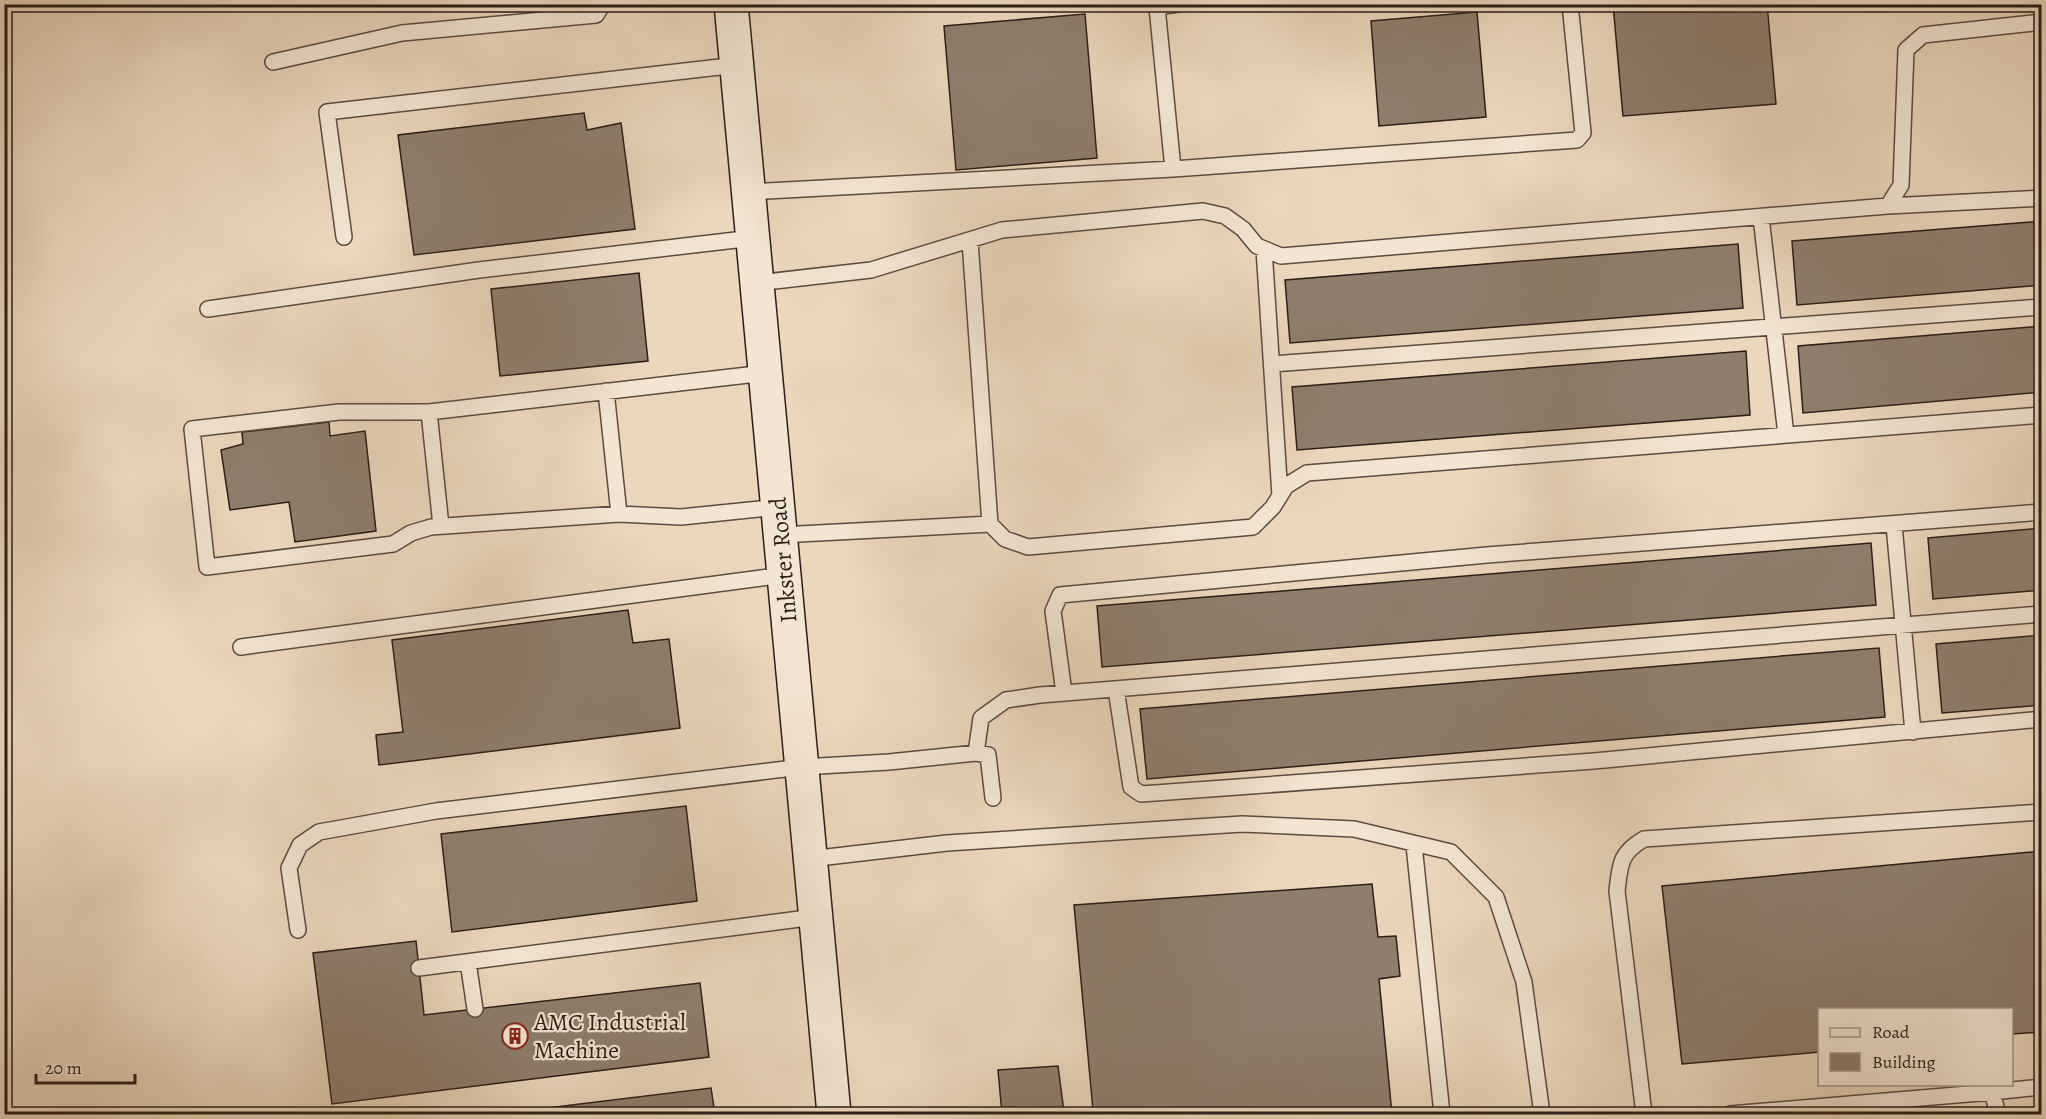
<svg xmlns="http://www.w3.org/2000/svg" width="2046" height="1119" font-family="Alegreya,serif">
<style>
.building{fill:#8e7e6e;stroke:#2a1e19;stroke-width:1.5}
.lines{fill:none;stroke-linecap:round;stroke-linejoin:round}
.service-casing{stroke:#5a4c42;stroke-width:18}
.secondary-casing{stroke:#2a1e19;stroke-width:36}
.service{stroke:#f2e5d3;stroke-width:15}
.secondary{stroke:#f2e5d3;stroke-width:33}
.labels{text-anchor:middle;dominant-baseline:central;stroke-width:4.5;stroke-linejoin:round;paint-order:stroke}
.street-label{font-size:24px;fill:#2a1e19;stroke:#f2e5d3}
.poi-label{font-size:24px;fill:#2a1e19;stroke:#f2e5d3;text-anchor:start}
</style>
<rect width="100%" height="100%" fill="#ebd7bc"/>
<filter id="stains"><feTurbulence type="fractalNoise" baseFrequency=".00333" numOctaves="4"/><feColorMatrix values="0 0 0 0 .2 0 0 0 0 .09 0 0 0 0 .02 0 0 0 .5 -.17"/></filter>
<radialGradient id="worn" r=".72"><stop offset=".6" stop-color="#630" stop-opacity="0"/><stop offset="1" stop-color="#630" stop-opacity=".3"/></radialGradient>
<!-- building -->
<path class="building" d="M 349,4 L 402,4 L 350,11 Z
M 1613,4 L 1767,4 L 1776,104 L 1623,116 Z
M 1477,12 L 1486,117 L 1379,126 L 1371,21 Z
M 1085,14 L 1097,158 L 956,170 L 944,26 Z
M 584,113 L 587,130 L 621,123 L 635,229 L 414,255 L 398,135 Z
M 2042,221 L 2042,285 L 1797,305 L 1792,241 Z
M 1738,244 L 1743,308 L 1290,343 L 1285,280 Z
M 639,273 L 648,361 L 500,376 L 491,289 Z
M 2042,326 L 2042,392 L 1803,413 L 1798,346 Z
M 1746,351 L 1750,415 L 1297,450 L 1292,387 Z
M 329,422 L 330,436 L 365,431 L 376,531 L 295,542 L 289,502 L 230,510 L 221,450 L 243,444 L 242,432 Z
M 2042,528 L 2042,590 L 1933,599 L 1928,538 Z
M 1871,543 L 1876,605 L 1102,667 L 1097,606 Z
M 628,610 L 633,643 L 669,639 L 680,728 L 379,765 L 376,735 L 403,732 L 392,640 Z
M 2042,635 L 2042,705 L 1942,713 L 1936,644 Z
M 1879,648 L 1885,717 L 1147,779 L 1140,709 Z
M 686,806 L 697,901 L 452,932 L 441,834 Z
M 2042,851 L 2042,1032 L 2012,1034 L 2012,1010 L 1820,1010 L 1820,1052 L 1682,1064 L 1662,886 Z
M 1372,884 L 1378,937 L 1396,936 L 1400,976 L 1379,979 L 1392,1114 L 1002,1114 L 998,1070 L 1058,1066 L 1064,1112 L 1093,1110 L 1074,905 Z
M 416,941 L 424,1015 L 700,983 L 709,1057 L 332,1104 L 313,953 Z
M 711,1088 L 715,1114 L 497,1114 Z"/>
<g class="lines">
<!-- service casing -->
<g class="service-casing">
<path id="service" d="M 1157,7 L 1178,4
M 273,62 L 402,33 L 596,15 L 603,4
M 1173,169 L 1577,140 L 1583,133 L 1570,4
M 749,192 L 1173,169 L 1157,7 L 1152,4
M 1888,206 L 2042,198
M 1761,217 L 1786,435
M 344,237 L 327,112 L 737,65
M 970,241 L 990,524
M 1264,249 L 1280,496
M 757,283 L 871,270 L 1002,230 L 1203,211 L 1225,216 L 1243,229 L 1257,246 L 1281,256 L 1888,206 L 1901,185 L 1906,50 L 1923,35 L 2042,22
M 208,309 L 479,270 L 753,238
M 1272,364 L 2042,307
M 765,373 L 429,412 L 339,412 L 192,429 L 207,567 L 393,544 L 411,533 L 431,527 L 619,514 L 681,517 L 778,507
M 606,391 L 619,514
M 429,412 L 441,526
M 1894,525 L 1913,732
M 780,535 L 990,524 L 1005,539 L 1028,547 L 1253,527 L 1273,507 L 1286,486 L 1307,473 L 2042,415
M 241,647 L 784,575
M 1116,689 L 1131,787 L 1141,794 L 1594,761 L 2042,719
M 1064,693 L 1053,611 L 1060,595 L 1487,555 L 2042,512
M 976,753 L 981,718 L 1006,700 L 1040,695 L 2042,614
M 1414,845 L 1442,1114
M 810,859 L 947,843 L 1242,824 L 1354,829 L 1451,852 L 1496,897 L 1524,982 L 1542,1114
M 298,930 L 289,868 L 300,845 L 319,832 L 436,811 L 802,767 L 889,762 L 976,753 L 988,755 L 993,798
M 468,962 L 475,1009
M 419,968 L 815,917
M 1992,1092 L 2042,1087
M 1644,1114 L 1617,891 C 1620,864 1620,853 1644,839 L 2042,812
M 1730,1114 L 1992,1092 L 1998,1114"/>
</g>
<!-- secondary casing -->
<g class="secondary-casing">
<path id="secondary" d="M 731,4 L 834,1114"/>
</g>
<!-- service -->
<use href="#service" class="service"/>
<!-- secondary -->
<use href="#secondary" class="secondary"/>
</g>
<!-- icons -->
<defs>
<g id="building-ring" transform="scale(1.35)"><circle r="9.5" fill="#f2e5d3" stroke="#8f2418" stroke-width="1.5"/><path d="M-4-6H4V6H1V3H-1V6H-4ZM-2.5-4.3h1.7v1.8h-1.7ZM.8-4.3h1.7v1.8H.8ZM-2.5-1h1.7V.8h-1.7ZM.8-1h1.7V.8H.8Z" fill="#8f2418"/></g>
</defs>
<g fill-rule="evenodd">
<use href="#building-ring" x="515" y="1036"/>
</g>
<g class="labels">
<!-- street labels -->
<g class="street-label">
<text transform="translate(783 560) rotate(-95)">Inkster Road</text>
</g>
<!-- poi labels -->
<g class="poi-label">
<text x="534" y="1022">AMC Industrial<tspan x="534" dy="28">Machine</tspan></text>
</g>
</g>
<!-- margin -->
<rect width="2046" height="1119" fill="none" stroke="#ebd7bc" stroke-width="24"/>
<rect x="6" y="6" width="2034" height="1107" fill="none" stroke="#2a1e19" stroke-width="3"/>
<rect x="12" y="12" width="2022" height="1095" fill="none" stroke="#2a1e19" stroke-width="1.5"/>
<!-- legend -->
<rect x="1818" y="1008" width="195" height="78" fill="#f2e5d3" stroke="#a29589" stroke-width="1.5"/>
<rect x="1830" y="1028" width="30" height="9" fill="#f2e5d3" stroke="#a29589" stroke-width="1.5"/>
<text x="1872" y="1038" font-size="18" fill="#2a1e19">Road</text>
<rect x="1830" y="1053" width="30" height="18" fill="#8e7e6e" stroke="#a29589" stroke-width="1.5"/>
<text x="1872" y="1068" font-size="18" fill="#2a1e19">Building</text>
<!-- scale -->
<path d="M36 1074v9h99v-9" fill="none" stroke="#2a1e19" stroke-width="3"/>
<text x="45" y="1074" font-size="18" fill="#2a1e19" stroke="#f2e5d3" stroke-width="4.5" paint-order="stroke">20 m</text>
<rect width="100%" height="100%" filter="url(#stains)"/>
<rect width="100%" height="100%" fill="url(#worn)"/>
</svg>
